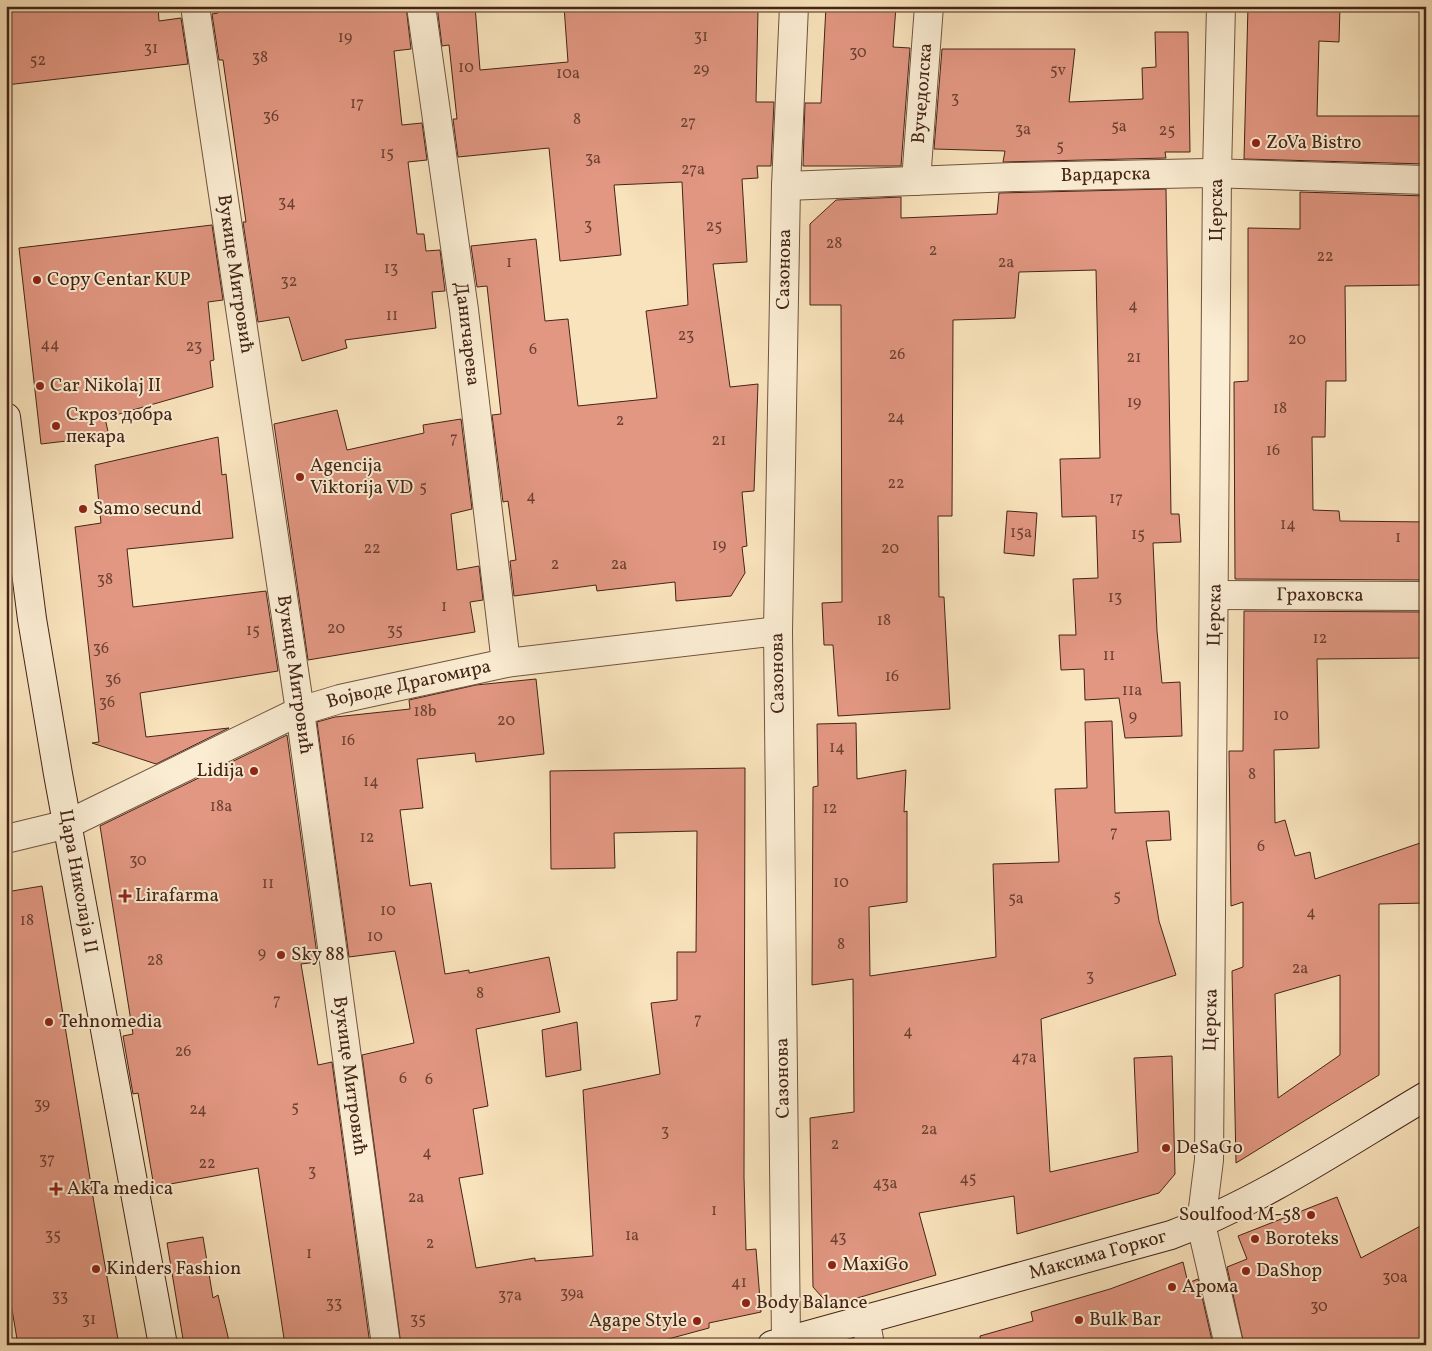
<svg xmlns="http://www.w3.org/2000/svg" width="1432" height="1351" font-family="Vollkorn,serif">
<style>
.building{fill:#e29782;stroke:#442417;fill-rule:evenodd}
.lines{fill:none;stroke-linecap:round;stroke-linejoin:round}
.minor-casing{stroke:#715440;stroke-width:30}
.secondary-casing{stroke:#442417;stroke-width:30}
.minor{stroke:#fbedd3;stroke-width:28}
.secondary{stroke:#fbedd3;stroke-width:28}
.poi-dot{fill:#8f2418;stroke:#fbedd3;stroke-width:2}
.labels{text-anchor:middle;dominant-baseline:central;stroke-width:4;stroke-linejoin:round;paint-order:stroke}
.number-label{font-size:16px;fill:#6c4132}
.street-label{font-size:19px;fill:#442417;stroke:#fbedd3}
.poi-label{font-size:19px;fill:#442417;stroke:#fbedd3;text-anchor:start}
</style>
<rect width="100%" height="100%" fill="#f9e3bc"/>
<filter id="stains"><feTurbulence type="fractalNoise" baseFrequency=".004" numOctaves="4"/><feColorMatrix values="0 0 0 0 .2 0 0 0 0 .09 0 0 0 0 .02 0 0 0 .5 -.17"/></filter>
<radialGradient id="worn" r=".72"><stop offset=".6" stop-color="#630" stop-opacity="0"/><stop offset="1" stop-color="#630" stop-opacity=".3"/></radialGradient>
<!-- building -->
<path class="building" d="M 6,6 L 158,6 L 159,21 L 181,18 L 188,64 L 6,85 Z
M 217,6 L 406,6 L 411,49 L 394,51 L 402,125 L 422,123 L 427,160 L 408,162 L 417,234 L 424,234 L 426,251 L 440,250 L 445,291 L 432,292 L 436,328 L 345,340 L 347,348 L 302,361 L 289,317 L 258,322 L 243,222 L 246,222 L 223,60 L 219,60 L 212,14 L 218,13 Z
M 437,6 L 475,6 L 480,70 L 568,62 L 564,6 L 679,6 L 758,10 L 756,102 L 774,102 L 771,166 L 757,166 L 758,178 L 742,179 L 747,262 L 713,264 L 730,387 L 758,384 L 754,491 L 742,492 L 747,546 L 742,547 L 745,573 L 731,596 L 676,601 L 675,582 L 597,591 L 596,585 L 514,596 L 510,561 L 516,560 L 508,501 L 503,502 L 492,415 L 501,414 L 487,286 L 477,287 L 471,246 L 536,239 L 545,321 L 568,319 L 578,406 L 657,398 L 646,311 L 688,305 L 682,182 L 614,185 L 621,255 L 560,261 L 549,148 L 458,157 L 453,119 L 457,119 L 449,45 L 442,46 Z
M 826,6 L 896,6 L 893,47 L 910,48 L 901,166 L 803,166 L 805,103 L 821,103 Z
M 1248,6 L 1340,6 L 1339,42 L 1319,41 L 1317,116 L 1426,116 L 1426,164 L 1244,159 Z
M 1155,32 L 1188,32 L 1190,152 L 1165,152 L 1166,158 L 1003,162 L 1005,151 L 934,149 L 942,49 L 1075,49 L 1069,102 L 1143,99 L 1142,68 L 1156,67 Z
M 1166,189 L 1171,514 L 1179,514 L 1181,542 L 1153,543 L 1157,631 L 1162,683 L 1180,682 L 1182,736 L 1125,738 L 1119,698 L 1085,700 L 1084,669 L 1061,670 L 1059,635 L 1076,635 L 1073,579 L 1098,578 L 1096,516 L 1062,517 L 1060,459 L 1100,458 L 1096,270 L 1019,272 L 1015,318 L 953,320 L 952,516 L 938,516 L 939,597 L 944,597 L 950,709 L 838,716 L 833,645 L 824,645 L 822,603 L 842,602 L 841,305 L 810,305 L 810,224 L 836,200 L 901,197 L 901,218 L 997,214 L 999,193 Z
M 1300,192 L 1426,196 L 1426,285 L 1345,286 L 1346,381 L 1326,381 L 1325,437 L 1312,437 L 1313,510 L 1339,511 L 1340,521 L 1426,522 L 1426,580 L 1235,579 L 1234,382 L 1248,381 L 1248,228 L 1300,229 Z
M 212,225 L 223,300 L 208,302 L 214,360 L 210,361 L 213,387 L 105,418 L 109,436 L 41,444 L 19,248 Z
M 337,410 L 347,450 L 424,433 L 423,425 L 461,419 L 472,509 L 451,514 L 457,570 L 479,566 L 483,600 L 470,602 L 475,632 L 308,660 L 274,424 Z
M 218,437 L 222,475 L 226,474 L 233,538 L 127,549 L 133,607 L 266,591 L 278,671 L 140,693 L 146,737 L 229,728 L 156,764 L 92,743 L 99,742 L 75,527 L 101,523 L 95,465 Z
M 1007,511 L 1037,513 L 1034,556 L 1004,553 Z
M 1244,611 L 1426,612 L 1426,658 L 1317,659 L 1319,748 L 1274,750 L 1275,823 L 1285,820 L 1295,856 L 1310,852 L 1315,879 L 1426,841 L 1426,903 L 1379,904 L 1379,1075 L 1236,1163 L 1232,971 L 1243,967 L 1243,902 L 1231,906 L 1229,751 L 1243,751 ZM 1340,975 L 1340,1055 L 1278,1098 L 1275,994 Z
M 536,679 L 544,754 L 476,762 L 475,753 L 417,759 L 423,808 L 400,810 L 410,886 L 431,883 L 445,974 L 469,970 L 469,973 L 549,957 L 560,1012 L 476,1029 L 488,1106 L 473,1109 L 483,1174 L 459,1178 L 476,1268 L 535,1258 L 535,1261 L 593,1256 L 583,1090 L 660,1074 L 651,1003 L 677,1000 L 677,952 L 696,952 L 697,831 L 614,833 L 615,868 L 551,869 L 550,771 L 745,768 L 744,1177 L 746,1250 L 756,1249 L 761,1312 L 709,1323 L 709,1328 L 646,1345 L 401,1345 L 362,1055 L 414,1043 L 395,951 L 349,957 L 317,722 L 335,717 L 410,709 L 409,700 L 476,685 Z
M 1112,721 L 1115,813 L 1169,811 L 1171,840 L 1146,841 L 1159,921 L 1176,975 L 1041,1019 L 1050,1172 L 1138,1152 L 1134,1058 L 1172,1056 L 1175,1174 L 1159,1193 L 1017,1234 L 1014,1196 L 919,1213 L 936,1275 L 830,1306 L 813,1287 L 810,1118 L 854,1112 L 853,979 L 812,985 L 813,787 L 818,786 L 817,724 L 856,723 L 857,779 L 906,770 L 904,812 L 907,811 L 907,902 L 869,907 L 870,976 L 996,957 L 993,864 L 1059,862 L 1055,789 L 1087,788 L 1085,722 Z
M 287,735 L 318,962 L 301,964 L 318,1065 L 332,1062 L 370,1345 L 285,1345 L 258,1168 L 154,1187 L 138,1093 L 133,1094 L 123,1036 L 133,1034 L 100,826 Z
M 42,886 L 94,1203 L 119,1345 L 18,1345 L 6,1274 L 6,892 Z
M 577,1022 L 581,1070 L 546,1077 L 542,1030 Z
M 1337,1197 L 1361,1258 L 1426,1223 L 1426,1345 L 1244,1345 L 1227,1267 L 1247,1259 L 1238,1236 Z
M 203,1237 L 213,1298 L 218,1295 L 230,1345 L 184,1345 L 167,1243 Z
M 1183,1262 L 1188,1283 L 1198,1279 L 1213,1345 L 981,1345 L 980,1336 L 1033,1321 L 1031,1312 L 1110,1289 Z"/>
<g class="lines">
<!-- minor casing -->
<g class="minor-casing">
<g id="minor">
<path id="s1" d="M 195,6 L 300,711 L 386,1345"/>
<path id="s2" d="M 421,6 L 464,310 L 506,663"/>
<path d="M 1221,6 L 1217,173 L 1209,1160 L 1201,1224 L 1229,1345"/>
<path id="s3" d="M 916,181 L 929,6"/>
<path id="s4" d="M 786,186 L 1013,177 L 1208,173 L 1426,180"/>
<path id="s5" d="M 1215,595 L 1426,596"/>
<path id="s6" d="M 6,839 L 68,824 L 300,711 L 340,699 L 506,663 L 778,631"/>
<path d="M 865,1318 L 870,1345"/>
<path id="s7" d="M 786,1341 L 778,631 L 786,186 L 794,6"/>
</g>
</g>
<!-- secondary casing -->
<g class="secondary-casing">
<g id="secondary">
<path id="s8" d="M 6,417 L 32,619 L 58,774 L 163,1345"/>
<path id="s9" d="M 772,1345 L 1171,1235 C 1262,1201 1343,1145 1426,1096"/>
</g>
</g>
<!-- minor -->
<use href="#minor" class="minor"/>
<!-- secondary -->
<use href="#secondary" class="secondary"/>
</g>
<!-- markers -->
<g class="poi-dot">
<circle cx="1256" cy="143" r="5"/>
<circle cx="37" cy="280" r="5"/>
<circle cx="40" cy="386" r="5"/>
<circle cx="56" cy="426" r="5"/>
<circle cx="300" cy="477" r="5"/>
<circle cx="83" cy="509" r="5"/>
<circle cx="254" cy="771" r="5"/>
<path d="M122.5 888.5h5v5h5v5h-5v5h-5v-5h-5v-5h5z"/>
<circle cx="281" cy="955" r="5"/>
<circle cx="49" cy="1022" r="5"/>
<circle cx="1166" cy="1148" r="5"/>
<path d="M53.5 1181.5h5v5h5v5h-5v5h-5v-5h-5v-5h5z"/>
<circle cx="1311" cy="1215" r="5"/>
<circle cx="1255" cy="1239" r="5"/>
<circle cx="832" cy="1265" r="5"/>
<circle cx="96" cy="1269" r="5"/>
<circle cx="1246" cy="1271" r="5"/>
<circle cx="1172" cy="1287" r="5"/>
<circle cx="746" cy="1303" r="5"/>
<circle cx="1079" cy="1320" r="5"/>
<circle cx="697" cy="1321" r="5"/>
</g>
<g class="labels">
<!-- number labels -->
<g class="number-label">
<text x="701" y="37">31</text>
<text x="345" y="38">19</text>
<text x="151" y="49">31</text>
<text x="858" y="53">30</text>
<text x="260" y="58">38</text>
<text x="38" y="61">52</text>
<text x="466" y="68">10</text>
<text x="701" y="70">29</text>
<text x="1058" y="71">5v</text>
<text x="568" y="74">10a</text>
<text x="955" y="99">3</text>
<text x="357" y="104">17</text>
<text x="271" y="117">36</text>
<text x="577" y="120">8</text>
<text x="688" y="123">27</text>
<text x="1119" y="127">5a</text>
<text x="1023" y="130">3a</text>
<text x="1167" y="131">25</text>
<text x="1060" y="147">5</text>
<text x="387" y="154">15</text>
<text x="593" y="159">3a</text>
<text x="693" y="170">27a</text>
<text x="287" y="203">34</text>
<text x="588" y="226">3</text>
<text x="714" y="227">25</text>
<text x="834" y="244">28</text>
<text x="933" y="251">2</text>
<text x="1325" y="257">22</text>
<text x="509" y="263">1</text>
<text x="1006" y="263">2a</text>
<text x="391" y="269">13</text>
<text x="289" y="282">32</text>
<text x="1133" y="306">4</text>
<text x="392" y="316">11</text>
<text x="686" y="336">23</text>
<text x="1297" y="340">20</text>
<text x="50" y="345">44</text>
<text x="194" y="347">23</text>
<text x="533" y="350">6</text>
<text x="897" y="355">26</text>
<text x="1134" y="358">21</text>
<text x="1134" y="403">19</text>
<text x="1280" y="409">18</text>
<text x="896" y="418">24</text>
<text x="620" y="421">2</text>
<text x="454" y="439">7</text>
<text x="719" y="441">21</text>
<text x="1273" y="451">16</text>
<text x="896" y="484">22</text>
<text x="423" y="488">5</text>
<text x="531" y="497">4</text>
<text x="1116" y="499">17</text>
<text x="1288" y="525">14</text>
<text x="1021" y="533">15a</text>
<text x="1138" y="535">15</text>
<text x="1398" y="538">1</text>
<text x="719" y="546">19</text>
<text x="372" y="549">22</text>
<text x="890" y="549">20</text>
<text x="555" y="565">2</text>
<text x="619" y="565">2a</text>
<text x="105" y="580">38</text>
<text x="1115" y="598">13</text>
<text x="444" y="607">1</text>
<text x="884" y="621">18</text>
<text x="336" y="629">20</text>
<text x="253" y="631">15</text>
<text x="395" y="631">35</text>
<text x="1320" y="639">12</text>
<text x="101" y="649">36</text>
<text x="1109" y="656">11</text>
<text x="892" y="677">16</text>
<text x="113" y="680">36</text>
<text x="1132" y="691">11a</text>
<text x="107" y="703">36</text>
<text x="425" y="712">18b</text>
<text x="1281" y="716">10</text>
<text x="1133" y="717">9</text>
<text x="506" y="721">20</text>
<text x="348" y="741">16</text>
<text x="837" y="748">14</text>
<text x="1252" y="775">8</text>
<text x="371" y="782">14</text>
<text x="221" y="807">18a</text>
<text x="830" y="809">12</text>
<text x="1114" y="833">7</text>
<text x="367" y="838">12</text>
<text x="1261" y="847">6</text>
<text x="138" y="861">30</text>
<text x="841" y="883">10</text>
<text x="268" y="884">11</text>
<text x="1117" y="897">5</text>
<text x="1016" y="899">5a</text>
<text x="388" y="911">10</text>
<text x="1311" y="913">4</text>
<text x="27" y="921">18</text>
<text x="375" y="937">10</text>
<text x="841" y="945">8</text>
<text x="262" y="954">9</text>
<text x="155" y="961">28</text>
<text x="1300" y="969">2a</text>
<text x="1090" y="977">3</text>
<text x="480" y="994">8</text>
<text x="277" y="1001">7</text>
<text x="698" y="1020">7</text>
<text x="908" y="1032">4</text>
<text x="183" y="1052">26</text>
<text x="1024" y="1058">47a</text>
<text x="403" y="1079">6</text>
<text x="429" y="1080">6</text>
<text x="42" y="1105">39</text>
<text x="295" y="1108">5</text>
<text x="198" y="1110">24</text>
<text x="929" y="1130">2a</text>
<text x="665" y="1132">3</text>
<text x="835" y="1145">2</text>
<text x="427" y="1153">4</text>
<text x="47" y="1160">37</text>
<text x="207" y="1164">22</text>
<text x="312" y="1172">3</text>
<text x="968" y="1179">45</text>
<text x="885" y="1184">43a</text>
<text x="416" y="1198">2a</text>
<text x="714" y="1211">1</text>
<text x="53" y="1236">35</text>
<text x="632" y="1236">1a</text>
<text x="838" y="1238">43</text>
<text x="430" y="1244">2</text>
<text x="309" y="1254">1</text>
<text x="1395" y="1278">30a</text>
<text x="739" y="1283">41</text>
<text x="572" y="1294">39a</text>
<text x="510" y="1296">37a</text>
<text x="60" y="1297">33</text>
<text x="334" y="1304">33</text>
<text x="1319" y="1307">30</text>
<text x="89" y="1320">31</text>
<text x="418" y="1320">35</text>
</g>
<!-- street labels -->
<g class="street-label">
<text stroke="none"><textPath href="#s3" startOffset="88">Вучедолска</textPath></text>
<text stroke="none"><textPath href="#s4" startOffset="320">Вардарска</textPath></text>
<text transform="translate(1217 210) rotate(-90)">Церска</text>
<text stroke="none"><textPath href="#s7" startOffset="1072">Сазонова</textPath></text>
<text stroke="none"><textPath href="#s1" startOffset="271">Вукице Митровић</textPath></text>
<text stroke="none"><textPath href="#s2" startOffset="331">Даничарева</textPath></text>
<text stroke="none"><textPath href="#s5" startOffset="105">Граховска</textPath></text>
<text transform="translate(1215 615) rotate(-89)">Церска</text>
<text transform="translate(778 673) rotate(-91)">Сазонова</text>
<text stroke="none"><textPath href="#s1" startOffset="676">Вукице Митровић</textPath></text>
<text stroke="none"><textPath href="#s6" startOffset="434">Војводе Драгомира</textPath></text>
<text stroke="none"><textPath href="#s8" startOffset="470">Цара Николаја II</textPath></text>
<text transform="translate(1211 1020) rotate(-89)">Церска</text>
<text stroke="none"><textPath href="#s1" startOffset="1081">Вукице Митровић</textPath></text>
<text transform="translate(783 1078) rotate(-91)">Сазонова</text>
<text stroke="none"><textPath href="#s9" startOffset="338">Максима Горког</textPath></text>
</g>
<!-- poi labels -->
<g class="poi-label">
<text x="1266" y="143">ZoVa Bistro</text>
<text x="47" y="280">Copy Centar KUP</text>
<text x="50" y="386">Car Nikolaj II</text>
<text x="66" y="415">Скроз добра<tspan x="66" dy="22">пекара</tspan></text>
<text x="310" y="466">Agencija<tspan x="310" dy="22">Viktorija VD</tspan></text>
<text x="93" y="509">Samo secund</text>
<text x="244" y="771" text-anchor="end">Lidija</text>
<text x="135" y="896">Lirafarma</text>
<text x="291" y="955">Sky 88</text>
<text x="59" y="1022">Tehnomedia</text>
<text x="1176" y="1148">DeSaGo</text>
<text x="67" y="1189">AkTa medica</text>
<text x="1301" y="1215" text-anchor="end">Soulfood M-58</text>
<text x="1265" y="1239">Boroteks</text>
<text x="842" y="1265">MaxiGo</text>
<text x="106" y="1269">Kinders Fashion</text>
<text x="1256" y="1271">DaShop</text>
<text x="1182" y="1287">Арома</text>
<text x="756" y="1303">Body Balance</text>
<text x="1089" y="1320">Bulk Bar</text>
<text x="687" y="1321" text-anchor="end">Agape Style</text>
</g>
</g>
<!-- margin -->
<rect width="1432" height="1351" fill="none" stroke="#f9e3bc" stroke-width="25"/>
<rect x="8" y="8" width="1417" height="1336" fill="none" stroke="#442417" stroke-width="2.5"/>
<rect x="12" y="12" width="1407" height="1326" fill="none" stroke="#442417"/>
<rect width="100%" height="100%" filter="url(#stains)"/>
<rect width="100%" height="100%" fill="url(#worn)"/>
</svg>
